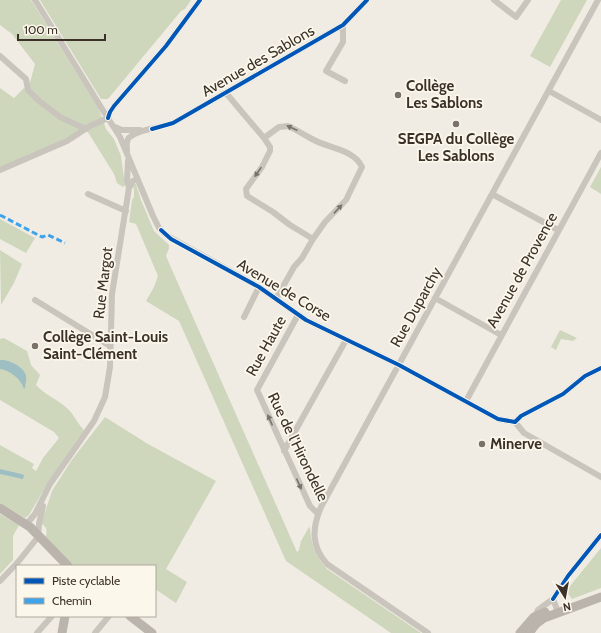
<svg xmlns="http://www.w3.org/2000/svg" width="601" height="633" font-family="Cabin,sans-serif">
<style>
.green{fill:#ced7bc}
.water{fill:#9dbec3}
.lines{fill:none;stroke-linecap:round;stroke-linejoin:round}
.street{stroke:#c9c4bc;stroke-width:6}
.secondary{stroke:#bab4ac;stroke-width:9}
.quiet{stroke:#3fa3eb;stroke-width:3;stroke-dasharray:6 3;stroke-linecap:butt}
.cycleway-casing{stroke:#fcf7eb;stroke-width:6}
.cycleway{stroke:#0057b8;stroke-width:4}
.oneway{fill:#7b736b}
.poi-dot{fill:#7a726a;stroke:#fcf7eb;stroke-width:1.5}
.labels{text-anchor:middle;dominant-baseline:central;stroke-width:3.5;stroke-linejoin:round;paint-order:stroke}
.street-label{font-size:15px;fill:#3b3129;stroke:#fcf7eb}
.poi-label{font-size:15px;font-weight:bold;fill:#3b3129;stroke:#fcf7eb;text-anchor:start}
</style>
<rect width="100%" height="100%" fill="#f0ece3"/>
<!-- green -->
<path class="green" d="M 0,0 L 31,0 L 99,109 L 106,129 L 114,139 L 121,156 L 125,185 L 123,187 L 117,183 L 114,174 L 86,129 L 0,170 L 0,88 L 14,98 L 24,88 L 28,90 L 35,64 L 12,34 L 0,25 Z
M 40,0 L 191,0 L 185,9 L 181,11 L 108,99 L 101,99 Z
M 561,0 L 587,0 L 550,67 L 530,56 Z
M 601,167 L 601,194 L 590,187 Z
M 134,184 L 136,184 L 141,200 L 154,231 L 169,245 L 169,248 L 166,256 L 169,263 L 297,552 L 299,550 L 301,541 L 309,527 L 310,528 C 311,544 316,557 327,569 L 421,633 L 391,633 L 286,561 L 179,321 L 146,301 L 154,287 L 158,276 L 136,224 L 129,222 L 132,200 L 134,197 L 134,190 L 133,187 Z
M 0,219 L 35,238 L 26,253 L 0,239 Z
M 0,250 L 22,264 L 14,283 L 1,305 Z
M 560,330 L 577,338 L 573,341 L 561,339 L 556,350 L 551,347 Z
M 4,338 L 27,351 L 31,365 L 40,375 L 36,385 C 45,395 59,400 69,410 C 74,415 78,424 84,430 L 49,481 L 29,515 L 25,518 L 0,503 L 0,445 L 34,464 L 32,468 L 36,471 L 43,458 L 59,438 L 54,432 L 0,400 L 0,339 Z
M 105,417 L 148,444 L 216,481 L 166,569 L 187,582 L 176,603 L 155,589 L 155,566 L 75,566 L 66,559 L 45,537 C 48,532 47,526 41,524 L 52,491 L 71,461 Z
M 0,514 L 19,525 L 13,536 L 13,560 L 0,574 Z
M 601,548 L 601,588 L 572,599 L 566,591 Z"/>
<!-- water -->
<path class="water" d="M 0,360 C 8,359 25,367 26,376 C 27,380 25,384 25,388 L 24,389 C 21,379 10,370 0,369 Z
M 0,469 L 21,474 L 24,475 L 23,479 L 0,474 Z"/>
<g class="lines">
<!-- street -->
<path class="street" d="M 35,0 L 104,112 L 120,137 L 153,216 L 159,228 L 166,235 L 259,287 L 306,320 L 399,365 L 498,419 L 515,422 L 524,433 L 601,477
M 494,0 L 516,17 L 528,0
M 343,25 L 343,42 L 326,71 L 345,81
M 0,56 L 26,79 L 28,90 L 38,100 L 60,117 L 86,129
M 549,91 L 601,120
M 226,93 L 264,138 L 270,147 L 270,151 L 262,167 L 246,189 L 247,196 L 273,212 L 290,225 L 313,239
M 108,118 L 110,112 L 114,106 L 166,46 L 200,0
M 115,127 L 122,130 L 140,130
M 264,138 L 279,127 L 288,126 C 297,130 306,136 316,141 C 330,148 354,150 362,167 L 346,200 L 325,222 L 313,239 L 302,258 L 294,267 L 276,299
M 127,152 C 127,148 126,143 128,139 C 134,130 162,127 173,123 L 343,25 L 367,0
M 128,161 L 127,181 L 129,188 L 133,181 L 137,179
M 0,170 L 67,141 L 90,126 L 108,118
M 88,194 L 126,211
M 492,194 L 558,230
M 435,298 L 501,335
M 35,300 L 110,346
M 298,315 L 257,390 L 310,506 L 318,514
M 244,317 L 259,287
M 466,401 L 601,153
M 515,422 L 521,416 L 563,394 L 585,376 L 601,368
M 284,451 L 346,340
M 25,524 L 30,520 L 35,514 L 50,484 L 94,421 L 105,397 L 110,367 L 112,294 L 129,188
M 0,581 L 18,562 L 38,537 L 39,524 L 43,506
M 553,599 L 558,612
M 535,616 L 538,610 L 553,599 L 568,576 L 601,535
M 37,633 L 52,616
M 95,633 L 109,616
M 428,633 L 327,564 C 311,546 312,528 321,507 L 598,0"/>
<!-- secondary -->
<path class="secondary" d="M 0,508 L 30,527 L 68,566
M 130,616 L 152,633
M 62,633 L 65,616
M 520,633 L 534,617 L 545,612
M 529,633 L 536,624 L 544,618 L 601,597"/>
<!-- quiet -->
<path class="quiet" d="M 0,215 L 42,237 L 48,235 L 65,243"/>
<!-- cycleway casing -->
<g class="cycleway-casing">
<path id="cycleway" d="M 108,118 L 110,112 L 114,106 L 166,46 L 200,0
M 152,129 L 173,123 L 343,25 L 367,0
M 161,230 L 171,239 L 259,287 L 306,320 L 399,365 L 498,419 L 515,422 L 521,416 L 563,394 L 585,376 L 601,368
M 553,599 L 568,576 L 601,535"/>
</g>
<!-- cycleway -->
<use href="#cycleway" class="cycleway"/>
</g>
<!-- one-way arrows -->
<defs><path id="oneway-solid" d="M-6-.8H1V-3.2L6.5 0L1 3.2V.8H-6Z"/></defs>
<g class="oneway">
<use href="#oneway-solid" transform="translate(292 128) rotate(-155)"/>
<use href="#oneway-solid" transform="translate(258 172) rotate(125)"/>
<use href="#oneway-solid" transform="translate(338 209) rotate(-47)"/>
<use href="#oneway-solid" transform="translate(270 420) rotate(-114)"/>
<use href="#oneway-solid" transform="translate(299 484) rotate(66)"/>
</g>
<!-- markers -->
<g class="poi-dot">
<circle cx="398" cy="95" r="4"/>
<circle cx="456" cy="124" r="4"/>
<circle cx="35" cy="346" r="4"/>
<circle cx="482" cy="444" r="4"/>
</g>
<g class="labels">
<!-- street labels -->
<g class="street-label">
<text transform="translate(258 61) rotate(-30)">Avenue des Sablons</text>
<text transform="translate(522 270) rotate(-61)">Avenue de Provence</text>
<text transform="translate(103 283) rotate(-83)">Rue Margot</text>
<text transform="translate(284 290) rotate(31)">Avenue de Corse</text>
<text transform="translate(416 307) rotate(-61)">Rue Duparchy</text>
<text transform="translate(266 346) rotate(-61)">Rue Haute</text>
<text transform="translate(298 447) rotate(64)">Rue de l'Hirondelle</text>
</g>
<!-- poi labels -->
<g class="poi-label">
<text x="406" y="86">Collège<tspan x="406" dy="17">Les Sablons</tspan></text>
<text x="456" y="139" text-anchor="middle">SEGPA du Collège<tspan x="456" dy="17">Les Sablons</tspan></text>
<text x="43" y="337">Collège Saint-Louis<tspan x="43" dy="17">Saint-Clément</tspan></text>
<text x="490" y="444">Minerve</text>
</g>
</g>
<!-- legend -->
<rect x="16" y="565" width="140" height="52" fill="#fcf7eb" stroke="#afa89d"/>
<rect x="24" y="578" width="20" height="6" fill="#0057b8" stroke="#afa89d"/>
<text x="52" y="585" font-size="12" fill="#3b3129">Piste cyclable</text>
<rect x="24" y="598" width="20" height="6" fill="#3fa3eb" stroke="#afa89d"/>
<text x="52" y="605" font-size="12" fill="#3b3129">Chemin</text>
<!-- north arrow -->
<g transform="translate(565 597) rotate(169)" stroke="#fcf7eb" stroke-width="3" paint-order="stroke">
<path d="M0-3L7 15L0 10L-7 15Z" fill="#3b3129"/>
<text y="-6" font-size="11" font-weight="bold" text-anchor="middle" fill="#3b3129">N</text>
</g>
<!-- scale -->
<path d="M18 34v6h87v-6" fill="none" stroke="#3b3129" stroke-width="2"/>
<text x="24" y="34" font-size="12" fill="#3b3129" stroke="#fcf7eb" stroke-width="3" paint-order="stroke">100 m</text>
</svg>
